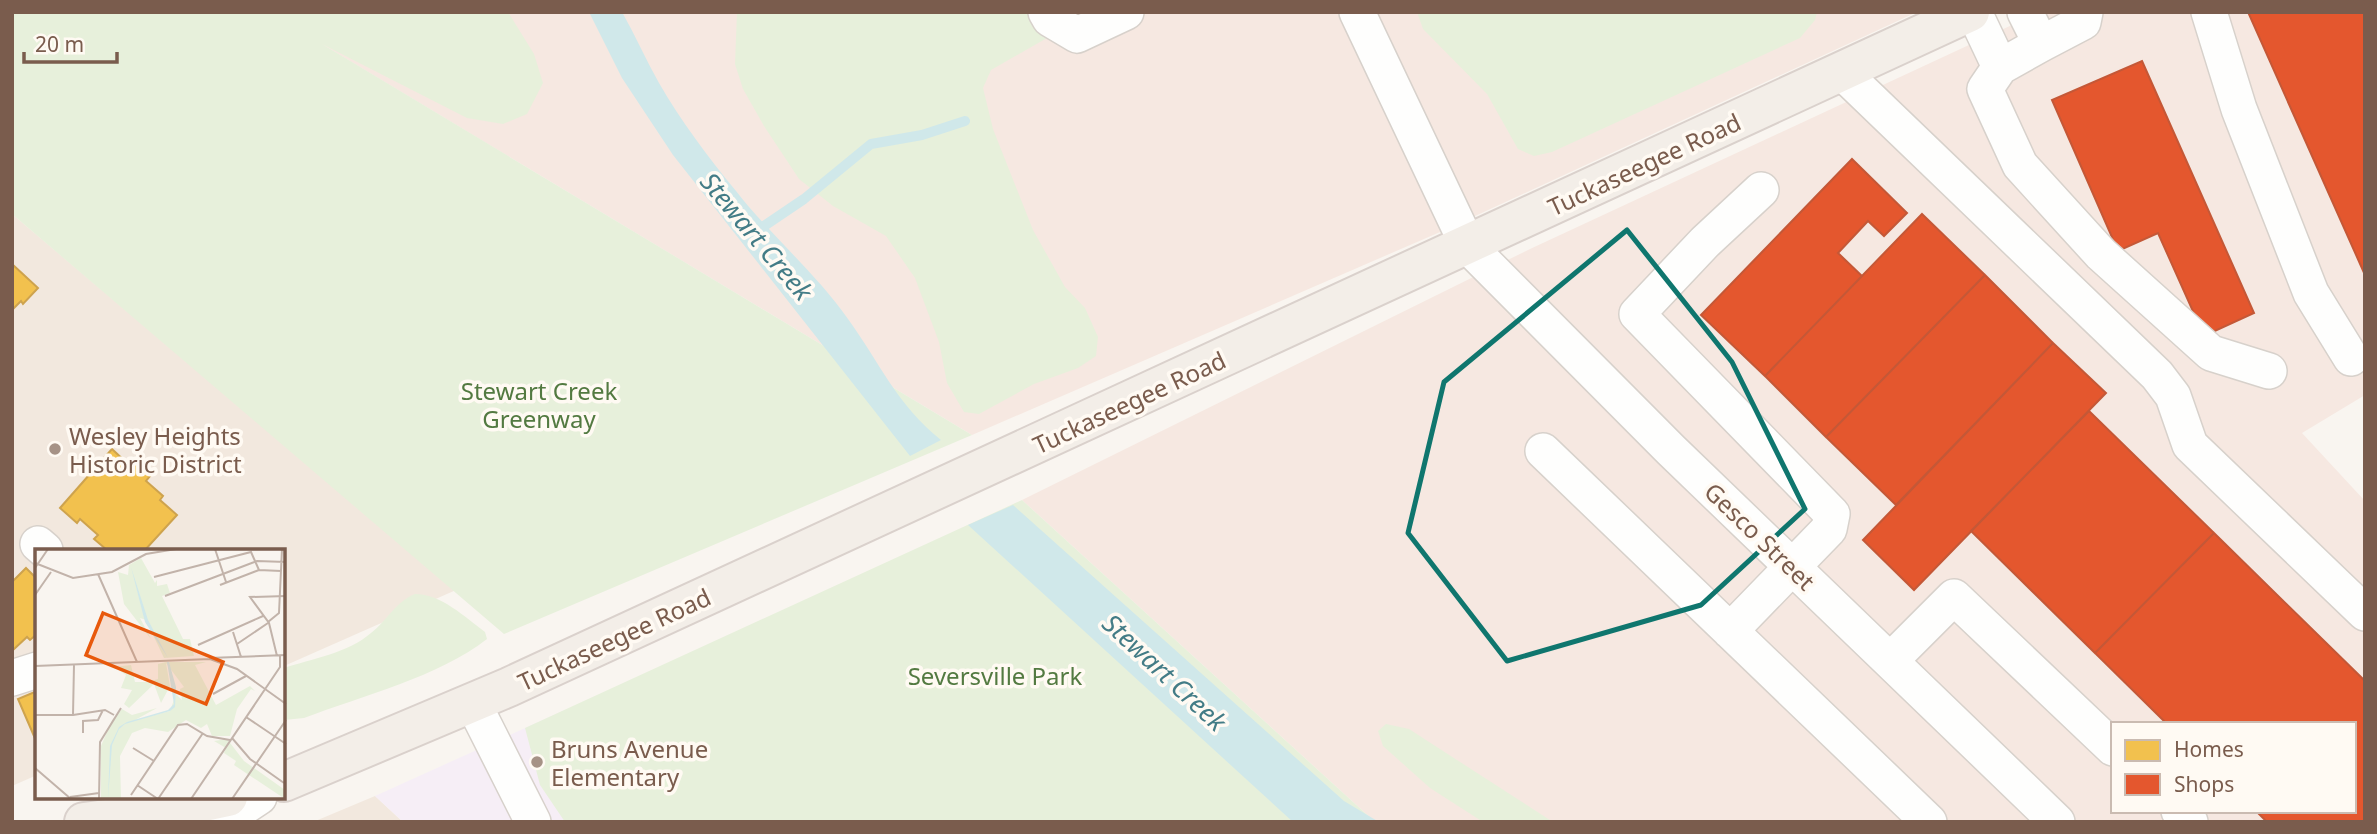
<svg xmlns="http://www.w3.org/2000/svg" width="2377" height="834" font-family="'Noto Sans',sans-serif">
<style>
.residential{fill:#f2e8de}
.commercial{fill:#f6e8e1;fill-rule:evenodd}
.education{fill:#f6eef6}
.green{fill:#e7f0db}
.water{fill:#d0e8ea}
.homes{fill:#f2c14e;stroke:#cea34e;stroke-width:2}
.shops{fill:#e4572e;stroke:#c45837;stroke-width:2}
.lines{fill:none;stroke-linecap:round;stroke-linejoin:round}
.stream{stroke:#d0e8ea;stroke-width:10}
.minor-casing{stroke:#d7d1cb;stroke-width:38}
.major-casing{stroke:#dad1cc;stroke-width:42}
.minor{stroke:#fefefd;stroke-width:35}
.major{stroke:#f3eee8;stroke-width:38}
.marked{fill:none;stroke:#0f766e;stroke-width:5;stroke-linejoin:round}
.poi-dot{fill:#a69286;stroke:#fffaf3;stroke-width:2.5}
.labels{text-anchor:middle;dominant-baseline:central;stroke-width:7;stroke-linejoin:round;paint-order:stroke}
.street-label{font-size:24px;fill:#7a5c4d;stroke:#fffaf3}
.park-label{font-size:24px;fill:#537a41;stroke:#fffaf3}
.poi-label{font-size:24px;fill:#7a5c4d;stroke:#fffaf3;text-anchor:start}
.water-label{font-size:26px;font-style:italic;fill:#437c86;stroke:#fffaf3}
.inset-road{fill:none;stroke:#c2b3aa;stroke-width:2}
.view{fill:#e8590c;fill-opacity:0.15;stroke:#e8590c;stroke-width:3.5}
.inset-edge{fill:none;stroke:#7a5c4d;stroke-width:3.5}
</style>
<rect width="100%" height="100%" fill="#f9f5f0"/>
<!-- residential -->
<path class="residential" d="M 12,214 L 456,590 L 284,666 L 284,550 L 37,550 L 37,775 L 12,786 Z
M 375,796 L 403,822 L 313,822 Z"/>
<!-- commercial -->
<path class="commercial" d="M 278,12 L 1917,12 L 1447,229 L 972,435 L 290,25 Z
M 2040,12 L 2365,12 L 2365,395 L 2302,433 L 2365,501 L 2365,822 L 1375,822 L 1022,500 L 1530,249 ZM 2113,724 L 2354,724 L 2354,811 L 2113,811 Z"/>
<!-- education -->
<path class="education" d="M 565,710 L 692,822 L 403,822 L 375,796 Z"/>
<!-- green -->
<path class="green" d="M 12,12 L 508,12 L 534,54 L 543,83 L 527,114 L 503,124 L 467,118 L 322,44 L 972,435 L 504,634 L 12,214 Z
M 737,12 L 1082,12 L 1047,38 L 991,70 L 983,88 L 993,129 L 1033,230 L 1065,287 L 1085,308 L 1098,337 L 1096,356 L 1078,368 L 1034,384 L 979,414 L 964,412 L 947,383 L 939,342 L 915,278 L 886,236 L 833,206 L 799,179 L 764,126 L 743,89 L 735,64 Z
M 1417,12 L 1817,12 L 1815,20 L 1800,38 L 1552,152 L 1534,156 L 1518,149 L 1487,94 L 1423,29 Z
M 1022,500 L 1375,822 L 565,822 L 540,785 L 525,728 Z
M 415,594 C 441,594 465,617 485,632 L 487,639 C 438,677 362,696 304,718 L 284,720 L 284,668 C 311,659 348,653 371,633 C 388,620 395,602 415,594 Z
M 1386,724 L 1409,729 L 1553,822 L 1483,822 L 1430,788 L 1383,746 L 1378,731 Z"/>
<!-- water -->
<path class="water" d="M 589,12 L 622,12 C 635,35 646,60 659,83 C 681,121 708,157 736,191 C 771,236 815,272 848,319 C 880,363 897,405 941,440 L 910,456 L 673,155 L 622,78 Z
M 1013,505 L 1344,801 L 1379,822 L 1293,822 L 968,525 Z"/>
<!-- homes -->
<path class="homes" d="M 12,264 L 38,288 L 23,304 L 21,301 L 12,310 Z
M 112,449 L 129,465 L 133,461 L 150,476 L 146,481 L 163,496 L 160,500 L 177,515 L 145,550 L 107,550 L 94,539 L 98,535 L 80,519 L 77,523 L 60,508 Z
M 26,568 L 37,579 L 37,634 L 30,640 L 27,637 L 12,651 L 12,582 Z
M 37,691 L 37,743 L 18,699 Z"/>
<!-- shops -->
<path class="shops" d="M 2248,12 L 2365,12 L 2365,275 Z
M 2142,61 L 2254,313 L 2204,336 L 2158,233 L 2118,251 L 2052,100 Z
M 1852,159 L 1907,213 L 1884,236 L 1868,221 L 1838,253 L 1862,276 L 1765,376 L 1701,315 Z
M 1922,214 L 1985,275 L 1826,437 L 1765,376 Z
M 1985,275 L 2053,343 L 1896,505 L 1826,437 Z
M 2053,343 L 2106,393 L 1914,590 L 1863,540 Z
M 2089,411 L 2214,533 L 2095,653 L 1971,531 Z
M 2214,533 L 2365,681 L 2365,822 L 2267,822 L 2256,811 L 2354,811 L 2354,724 L 2167,724 L 2095,653 Z"/>
<g class="lines">
<!-- stream -->
<path class="stream" d="M 758,236 L 764,226 L 804,199 L 871,144 L 922,135 L 965,121"/>
<!-- minor casing -->
<g class="minor-casing">
<path id="minor" d="M 1046,12 L 1050,19 L 1077,35 L 1126,12
M 1357,12 L 1468,246 L 1671,450 L 2057,822
M 1974,12 L 2000,67
M 2025,12 L 2041,44 L 2083,22 L 2085,12
M 2209,12 L 2239,109 L 2311,293 L 2351,358
M 2041,44 L 2000,67 L 1985,89 L 2020,165 L 2101,254 L 2211,353 L 2269,371
M 1842,72 L 2157,375 L 2173,396 L 2190,445 L 2365,613
M 1543,451 L 1929,822
M 38,544 L 45,550
M 1730,631 L 1829,529 L 1832,514 L 1637,314 L 1705,242 L 1761,190
M 1890,661 L 1954,597 L 2113,748
M 12,678 L 37,670
M 473,703 L 533,822
M 2179,811 L 2190,822
M 221,822 L 259,797"/>
</g>
<!-- major casing -->
<g class="major-casing">
<path id="major" d="M 284,782 L 509,687 L 1970,12
M 84,822 L 157,812 L 228,797"/>
</g>
<!-- minor -->
<use href="#minor" class="minor"/>
<!-- major -->
<use href="#major" class="major"/>
</g>
<!-- marked area -->
<path class="marked" d="M 1627,230 L 1732,362 L 1805,509 L 1701,605 L 1507,661 L 1408,533 L 1444,382 Z"/>
<!-- markers -->
<g class="poi-dot">
<circle cx="55" cy="449" r="7"/>
<circle cx="537" cy="762" r="7"/>
</g>
<g class="labels">
<!-- street labels -->
<g class="street-label">
<text transform="translate(1644 164) rotate(-25)">Tuckaseegee Road</text>
<text transform="translate(1129 402) rotate(-25)">Tuckaseegee Road</text>
<text transform="translate(1760 536) rotate(44)">Gesco Street</text>
<text transform="translate(614 639) rotate(-25)">Tuckaseegee Road</text>
</g>
<!-- park labels -->
<g class="park-label">
<text x="539" y="390">Stewart Creek<tspan x="539" dy="28">Greenway</tspan></text>
<text x="995" y="675">Seversville Park</text>
</g>
<!-- poi labels -->
<g class="poi-label">
<text x="69" y="435">Wesley Heights<tspan x="69" dy="28">Historic District</tspan></text>
<text x="551" y="748">Bruns Avenue<tspan x="551" dy="28">Elementary</tspan></text>
</g>
<!-- water labels -->
<g class="water-label">
<text transform="translate(757 236) rotate(50)">Stewart Creek</text>
<text transform="translate(1165 672) rotate(43)">Stewart Creek</text>
</g>
</g>
<!-- overview -->
<g transform="translate(35 549)">
<rect width="250" height="250" fill="#f9f5f0"/>
<path d="M 106,9 L 120,34 L 122,31 L 122,37 L 132,35 L 135,44 L 127,47 L 148,90 L 155,90 L 159,107 L 129,109 L 111,71 L 105,69 L 116,90 L 89,55 L 83,23 L 93,26 L 94,16 ZM 131,113 L 171,113 L 160,116 L 181,156 L 215,137 L 220,142 L 216,140 L 202,160 L 195,187 L 177,187 L 172,175 L 166,179 L 151,171 L 133,183 L 110,179 L 97,184 L 85,207 L 86,250 L 66,250 L 66,197 L 77,171 L 87,160 L 97,166 L 122,159 L 100,171 L 135,162 L 141,145 L 147,151 L 145,140 L 149,138 L 131,114 L 135,137 L 126,154 L 119,135 L 94,159 L 89,155 L 97,141 L 86,139 L 91,126 L 79,118 L 96,116 L 100,133 L 113,133 L 123,130 L 123,115 ZM 192,190 L 209,212 L 250,241 L 250,250 L 199,216 L 201,212 L 189,204 L 191,199 L 179,192 Z" fill="#e7f0db"/>
<path d="M 96,18 L 113,71 L 133,109 L 110,73 ZM 132,113 L 134,113 L 141,138 L 140,158 L 135,162 L 90,175 L 84,180 L 77,196 L 73,250 L 75,197 L 84,178 L 92,173 L 133,161 L 139,155 Z" fill="#d0e8ea"/>
<path class="inset-road" d="M 180,0 L 191,33M 0,14 L 38,29 L 77,23 L 111,5 L 141,0M 0,19 L 13,0M 63,25 L 102,113M 119,28 L 216,3 L 224,21M 185,36 L 224,21 L 246,22M 0,46 L 16,23M 130,47 L 222,12 L 251,13M 233,73 L 244,64 L 247,0M 198,83 L 206,108M 202,95 L 233,74M 163,96 L 228,67M 242,107 L 234,74 L 215,48 L 251,47M 174,109 L 251,106M 0,117 L 175,110 L 202,120 L 251,155M 178,145 L 211,127M 0,166 L 38,166 L 39,116M 38,166 L 70,161 L 79,166M 211,168 L 251,195M 48,184 L 48,172 L 63,171 L 68,161M 197,189 L 215,210 L 249,234M 98,199 L 119,212M 0,219 L 36,250M 102,236 L 123,250M 96,246 L 143,176 L 152,175 L 172,187 L 195,191M 35,248 L 64,244M 64,250 L 65,193 L 86,159M 123,250 L 168,184M 156,250 L 245,118 L 245,107M 197,250 L 251,171"/>
<path class="view" d="M 68,64 L 188,113 L 171,155 L 51,106 Z"/>
<rect width="250" height="250" class="inset-edge"/>
</g>
<!-- border -->
<rect width="2377" height="834" fill="none" stroke="#7a5c4d" stroke-width="28"/>
<!-- legend -->
<rect x="2111" y="722" width="245" height="91" fill="#fffaf3" stroke="#cabbb1" stroke-width="2"/>
<rect x="2125" y="740" width="35" height="21" fill="#f2c14e" stroke="#cabbb1" stroke-width="2"/>
<text x="2174" y="757" font-size="21" fill="#7a5c4d">Homes</text>
<rect x="2125" y="774" width="35" height="21" fill="#e4572e" stroke="#cabbb1" stroke-width="2"/>
<text x="2174" y="792" font-size="21" fill="#7a5c4d">Shops</text>
<!-- scale -->
<path d="M24 52v10h93v-10" fill="none" stroke="#7a5c4d" stroke-width="3.5"/>
<text x="35" y="52" font-size="21" fill="#7a5c4d" stroke="#fffaf3" stroke-width="5" paint-order="stroke">20 m</text>
</svg>
